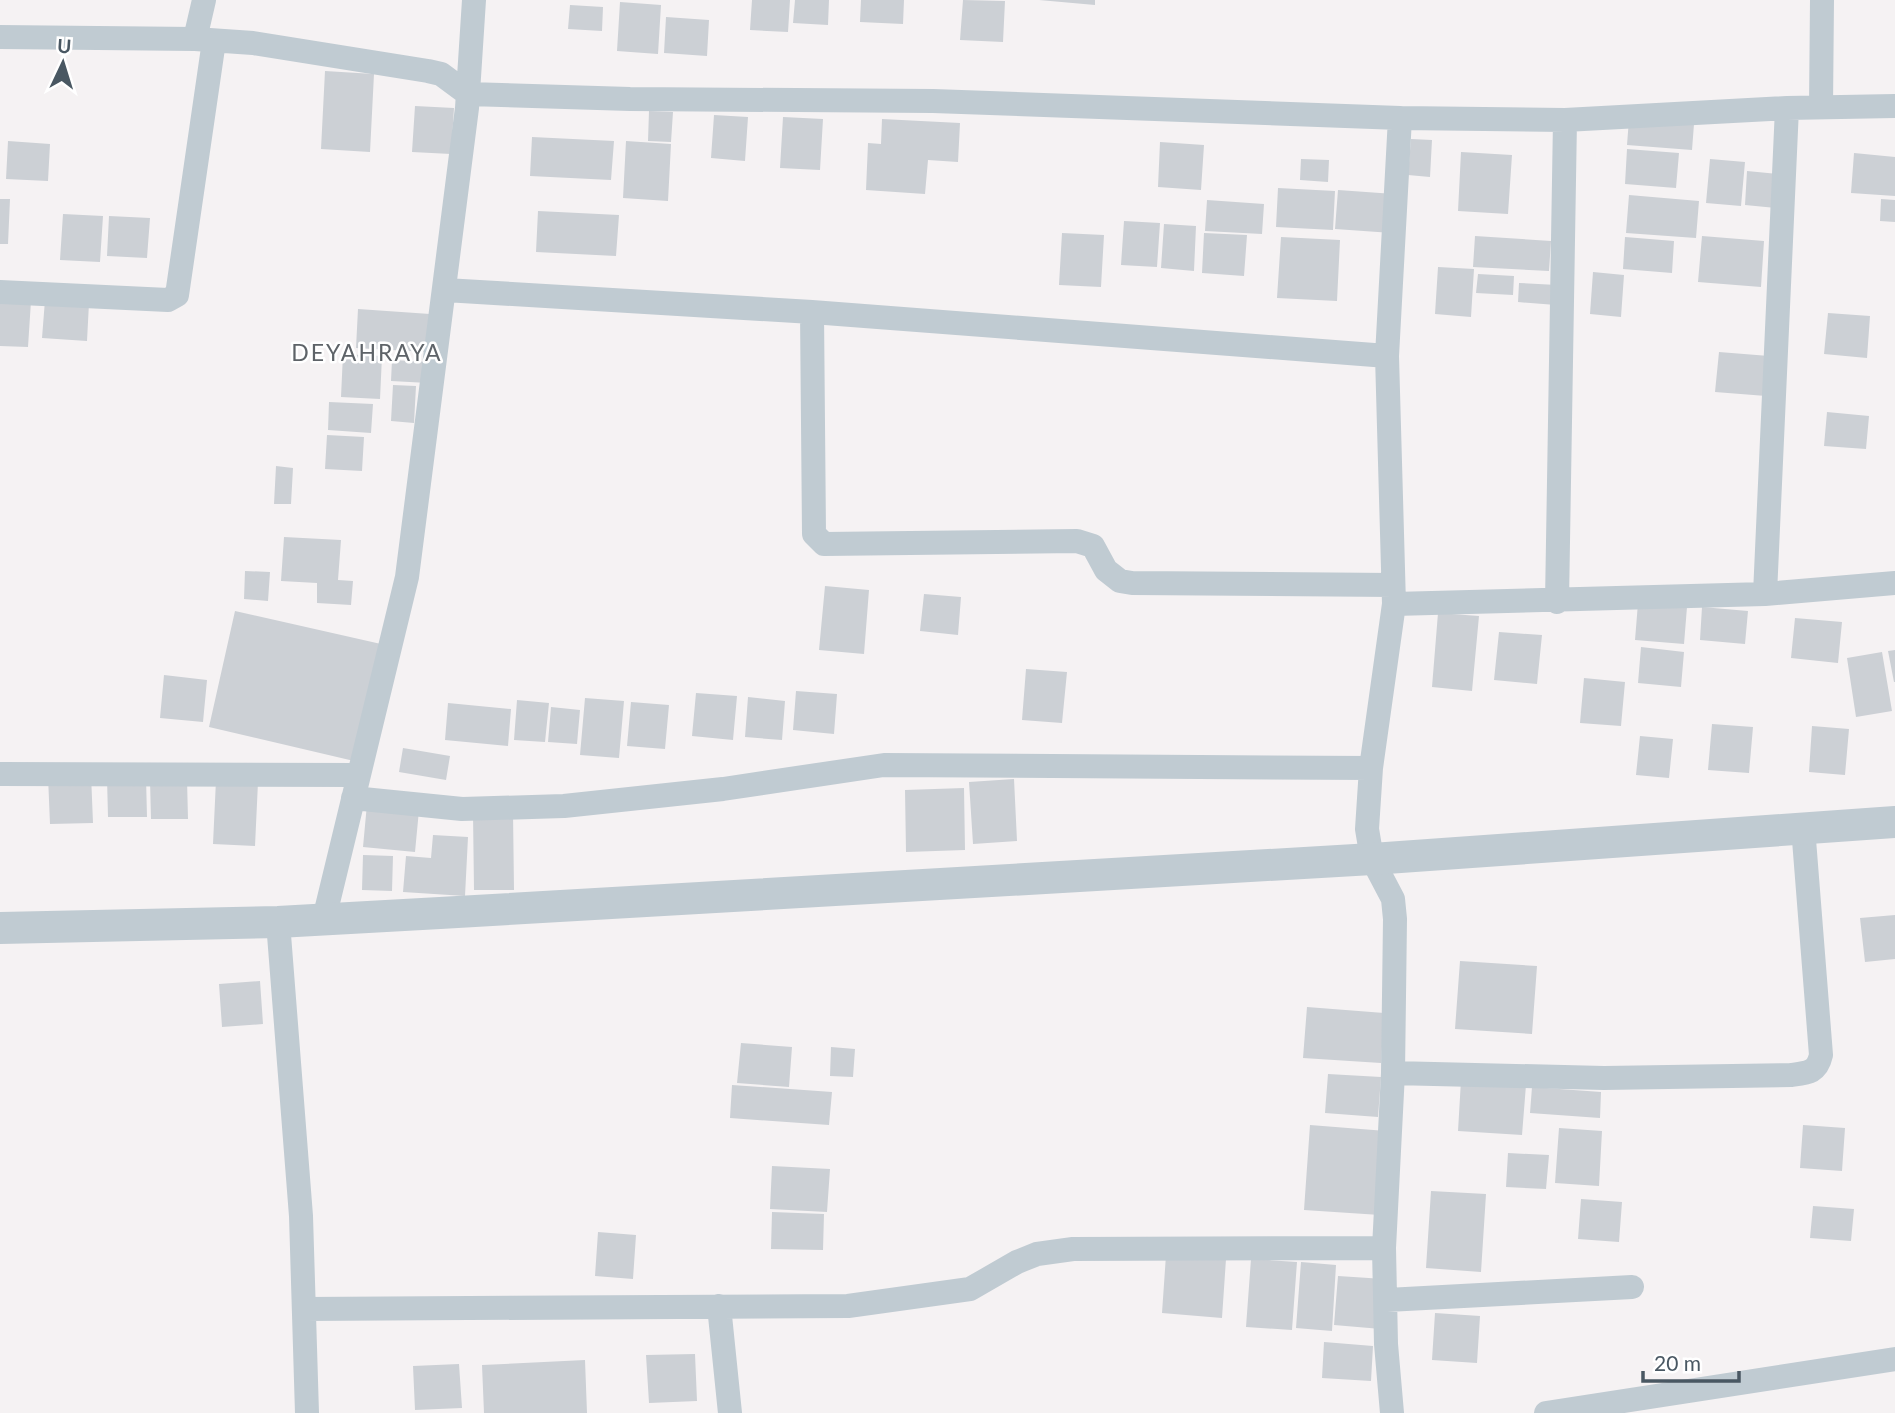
<svg xmlns="http://www.w3.org/2000/svg" width="1895" height="1413" font-family="Lato,sans-serif">
<style>
.building{fill:#ccd0d5}
.lines{fill:none;stroke-linecap:round;stroke-linejoin:round}
.minor{stroke:#c0cbd2;stroke-width:24}
.tertiary{stroke:#c0cbd2;stroke-width:32}
.labels{text-anchor:middle;dominant-baseline:central;stroke-width:5;stroke-linejoin:round;paint-order:stroke}
.quarter-label{font-size:23px;letter-spacing:2px;fill:#5e6368;stroke:#fff}
</style>
<rect width="100%" height="100%" fill="#f5f2f3"/>
<!-- building -->
<path class="building" d="M 752,0 L 790,0 L 788,32 L 750,30 Z
M 795,0 L 829,0 L 828,25 L 793,23 Z
M 861,0 L 904,0 L 903,24 L 860,22 Z
M 963,0 L 1005,1 L 1003,42 L 960,40 Z
M 1039,0 L 1095,0 L 1095,5 Z
M 620,2 L 661,5 L 658,54 L 617,51 Z
M 570,5 L 603,7 L 602,31 L 568,29 Z
M 666,17 L 709,20 L 707,56 L 664,53 Z
M 325,71 L 374,74 L 370,152 L 321,149 Z
M 415,106 L 454,108 L 451,154 L 412,152 Z
M 649,111 L 673,112 L 671,142 L 648,141 Z
M 714,115 L 748,117 L 745,161 L 711,158 Z
M 783,117 L 823,119 L 820,170 L 780,168 Z
M 882,119 L 960,123 L 958,162 L 928,160 L 925,194 L 866,190 L 868,143 L 881,144 Z
M 1629,119 L 1694,124 L 1692,150 L 1627,145 Z
M 532,137 L 614,141 L 611,180 L 530,176 Z
M 1411,139 L 1432,140 L 1430,177 L 1408,175 Z
M 8,141 L 50,144 L 48,181 L 6,179 Z
M 626,141 L 671,144 L 668,201 L 623,198 Z
M 1160,142 L 1204,145 L 1201,190 L 1158,187 Z
M 1627,149 L 1679,153 L 1676,188 L 1625,184 Z
M 1461,152 L 1512,155 L 1508,214 L 1458,211 Z
M 1854,153 L 1895,157 L 1895,196 L 1851,193 Z
M 1301,159 L 1329,160 L 1328,182 L 1300,180 Z
M 1710,159 L 1745,162 L 1741,206 L 1706,203 Z
M 1747,171 L 1778,174 L 1776,208 L 1745,205 Z
M 1278,188 L 1335,191 L 1333,230 L 1276,227 Z
M 1338,190 L 1394,194 L 1392,233 L 1335,229 Z
M 1629,195 L 1699,201 L 1696,238 L 1626,233 Z
M 0,199 L 10,199 L 8,244 L 0,244 Z
M 1881,199 L 1895,200 L 1895,222 L 1880,221 Z
M 1207,200 L 1264,204 L 1262,234 L 1205,231 Z
M 538,211 L 619,215 L 616,256 L 536,252 Z
M 63,214 L 103,216 L 100,262 L 60,260 Z
M 109,216 L 150,218 L 147,258 L 107,256 Z
M 1124,221 L 1160,223 L 1157,267 L 1121,265 Z
M 1164,224 L 1196,226 L 1194,271 L 1161,268 Z
M 1062,233 L 1104,235 L 1101,287 L 1059,285 Z
M 1204,233 L 1247,235 L 1244,276 L 1202,273 Z
M 1475,236 L 1551,241 L 1549,271 L 1473,267 Z
M 1702,236 L 1764,241 L 1761,287 L 1698,282 Z
M 1281,237 L 1340,240 L 1337,301 L 1277,298 Z
M 1625,237 L 1674,241 L 1672,273 L 1623,269 Z
M 1438,267 L 1474,269 L 1471,317 L 1435,314 Z
M 1593,272 L 1624,275 L 1621,317 L 1590,314 Z
M 1478,274 L 1514,276 L 1513,295 L 1476,293 Z
M 1519,283 L 1557,285 L 1556,305 L 1518,302 Z
M 0,299 L 31,301 L 28,347 L 0,346 Z
M 45,300 L 89,303 L 87,341 L 42,338 Z
M 358,309 L 430,314 L 428,352 L 356,348 Z
M 1828,313 L 1870,316 L 1867,358 L 1824,354 Z
M 1719,352 L 1769,356 L 1766,396 L 1715,392 Z
M 343,354 L 382,356 L 380,399 L 341,397 Z
M 392,360 L 429,362 L 428,383 L 391,381 Z
M 393,385 L 416,386 L 414,423 L 391,421 Z
M 329,402 L 373,404 L 371,433 L 328,430 Z
M 1827,412 L 1869,416 L 1866,449 L 1824,446 Z
M 327,435 L 364,437 L 362,471 L 325,469 Z
M 276,466 L 293,468 L 291,504 L 274,504 Z
M 284,537 L 341,540 L 338,580 L 353,581 L 351,605 L 317,603 L 317,583 L 281,581 Z
M 245,571 L 270,572 L 268,601 L 244,599 Z
M 825,586 L 869,590 L 864,654 L 819,650 Z
M 924,594 L 961,597 L 958,635 L 920,631 Z
M 1638,603 L 1687,607 L 1684,644 L 1635,640 Z
M 1702,607 L 1748,611 L 1745,644 L 1700,640 Z
M 235,611 L 381,644 L 354,761 L 209,727 Z
M 1438,613 L 1479,616 L 1472,691 L 1432,687 Z
M 1795,618 L 1842,622 L 1838,663 L 1791,658 Z
M 1499,632 L 1542,635 L 1537,684 L 1494,680 Z
M 1641,647 L 1684,652 L 1681,687 L 1638,683 Z
M 1895,650 L 1895,682 L 1894,682 L 1888,651 Z
M 1882,652 L 1892,711 L 1856,717 L 1847,658 Z
M 1026,669 L 1067,672 L 1062,723 L 1022,720 Z
M 164,675 L 207,680 L 203,722 L 160,718 Z
M 1584,678 L 1625,682 L 1621,726 L 1580,723 Z
M 796,691 L 837,694 L 834,734 L 793,730 Z
M 696,693 L 737,696 L 733,740 L 692,736 Z
M 748,697 L 785,701 L 782,740 L 745,737 Z
M 585,698 L 624,701 L 619,758 L 580,755 Z
M 517,700 L 549,703 L 545,742 L 514,740 Z
M 631,702 L 669,705 L 665,749 L 627,746 Z
M 448,703 L 511,709 L 508,746 L 445,740 Z
M 551,707 L 580,710 L 577,744 L 548,742 Z
M 1712,724 L 1753,727 L 1749,773 L 1708,770 Z
M 1812,726 L 1849,729 L 1845,775 L 1809,772 Z
M 1640,736 L 1673,739 L 1669,778 L 1636,775 Z
M 403,748 L 450,756 L 446,780 L 399,772 Z
M 91,774 L 93,823 L 50,824 L 48,776 Z
M 146,777 L 147,817 L 108,817 L 107,778 Z
M 187,779 L 188,819 L 151,819 L 150,780 Z
M 1014,779 L 1017,841 L 973,844 L 969,782 Z
M 216,780 L 258,782 L 255,846 L 213,844 Z
M 964,788 L 965,850 L 906,852 L 905,790 Z
M 367,804 L 419,810 L 415,852 L 363,847 Z
M 513,812 L 514,890 L 474,890 L 473,813 Z
M 433,835 L 468,837 L 465,896 L 403,892 L 406,856 L 431,858 Z
M 363,855 L 393,856 L 392,891 L 362,890 Z
M 1895,915 L 1895,959 L 1865,962 L 1860,918 Z
M 1460,961 L 1537,966 L 1532,1034 L 1455,1029 Z
M 260,981 L 263,1024 L 222,1027 L 219,984 Z
M 1307,1007 L 1384,1013 L 1381,1063 L 1303,1058 Z
M 741,1043 L 792,1047 L 789,1087 L 737,1083 Z
M 831,1047 L 855,1049 L 853,1077 L 830,1076 Z
M 1328,1074 L 1381,1077 L 1378,1117 L 1325,1113 Z
M 1461,1080 L 1526,1085 L 1522,1135 L 1458,1131 Z
M 732,1085 L 832,1092 L 829,1125 L 730,1118 Z
M 1532,1087 L 1601,1092 L 1600,1118 L 1530,1113 Z
M 1310,1125 L 1386,1131 L 1380,1215 L 1304,1210 Z
M 1803,1125 L 1845,1128 L 1842,1171 L 1800,1168 Z
M 1559,1128 L 1602,1131 L 1599,1186 L 1555,1183 Z
M 1508,1153 L 1549,1155 L 1546,1189 L 1506,1187 Z
M 772,1166 L 830,1169 L 827,1212 L 770,1209 Z
M 1431,1191 L 1486,1194 L 1481,1272 L 1426,1268 Z
M 1581,1199 L 1622,1202 L 1619,1242 L 1578,1239 Z
M 1813,1206 L 1854,1209 L 1851,1241 L 1810,1238 Z
M 772,1212 L 824,1214 L 823,1250 L 771,1249 Z
M 598,1232 L 636,1235 L 633,1279 L 595,1276 Z
M 1166,1255 L 1226,1259 L 1222,1318 L 1162,1313 Z
M 1251,1259 L 1297,1262 L 1292,1330 L 1246,1327 Z
M 1301,1262 L 1336,1265 L 1332,1331 L 1296,1328 Z
M 1338,1276 L 1384,1279 L 1381,1329 L 1334,1325 Z
M 1435,1313 L 1480,1316 L 1477,1363 L 1432,1360 Z
M 1324,1342 L 1373,1346 L 1371,1381 L 1322,1378 Z
M 695,1354 L 697,1401 L 649,1403 L 646,1355 Z
M 585,1360 L 587,1413 L 484,1413 L 482,1365 Z
M 459,1364 L 462,1408 L 415,1410 L 413,1366 Z"/>
<g class="lines">
<!-- minor -->
<path class="minor" d="M 0,37 L 195,39 L 253,43 L 428,71 L 441,74 L 468,94 L 630,99 L 933,101 L 1400,118 L 1565,120 L 1787,108 L 1895,106
M 195,39 L 204,0
M 1821,107 L 1822,0
M 445,290 L 812,312 L 1387,356
M 0,292 L 168,300 L 177,295 L 214,41
M 812,312 L 814,534 L 824,544 L 1077,541 L 1093,546 L 1106,570 L 1120,581 L 1132,583 L 1393,585
M 1765,594 L 1787,108
M 1557,602 L 1565,120
M 1394,604 L 1765,594 L 1895,583
M 0,774 L 356,775
M 353,798 L 462,809 L 564,806 L 723,789 L 884,765 L 1371,768
M 324,919 L 407,577 L 467,108 L 474,0
M 278,922 L 301,1216 L 307,1413
M 1393,1073 L 1604,1078 L 1791,1075 C 1807,1073 1817,1073 1821,1055 L 1803,827
M 1387,1300 L 1632,1287
M 719,1306 L 730,1413
M 304,1309 L 848,1306 L 970,1289 L 1017,1262 L 1037,1254 L 1073,1249 L 1384,1248
M 1392,1413 L 1386,1344 L 1384,1248 L 1393,1073 L 1395,919 L 1393,899 L 1372,859 L 1367,829 L 1371,768 L 1394,604 L 1387,356 L 1400,118
M 1546,1413 L 1895,1359"/>
<!-- tertiary -->
<path class="tertiary" d="M 0,928 L 278,922 L 440,913 L 1372,859 L 1895,822"/>
</g>
<g class="labels">
<!-- quarter labels -->
<g class="quarter-label">
<text x="367" y="352">DEYAHRAYA</text>
</g>
</g>
<!-- north arrow -->
<g transform="translate(63 63) rotate(4)" stroke="#ffffff" stroke-width="5" paint-order="stroke">
<path d="M0-5L12 26L0 18L-12 26Z" fill="#495762"/>
<text y="-10" font-size="19" font-weight="bold" text-anchor="middle" fill="#495762">U</text>
</g>
<!-- scale -->
<path d="M1643 1371v10h96v-10" fill="none" stroke="#495762" stroke-width="3.5"/>
<text x="1654" y="1371" font-size="21" fill="#495762" stroke="#ffffff" stroke-width="5" paint-order="stroke">20 m</text>
</svg>
